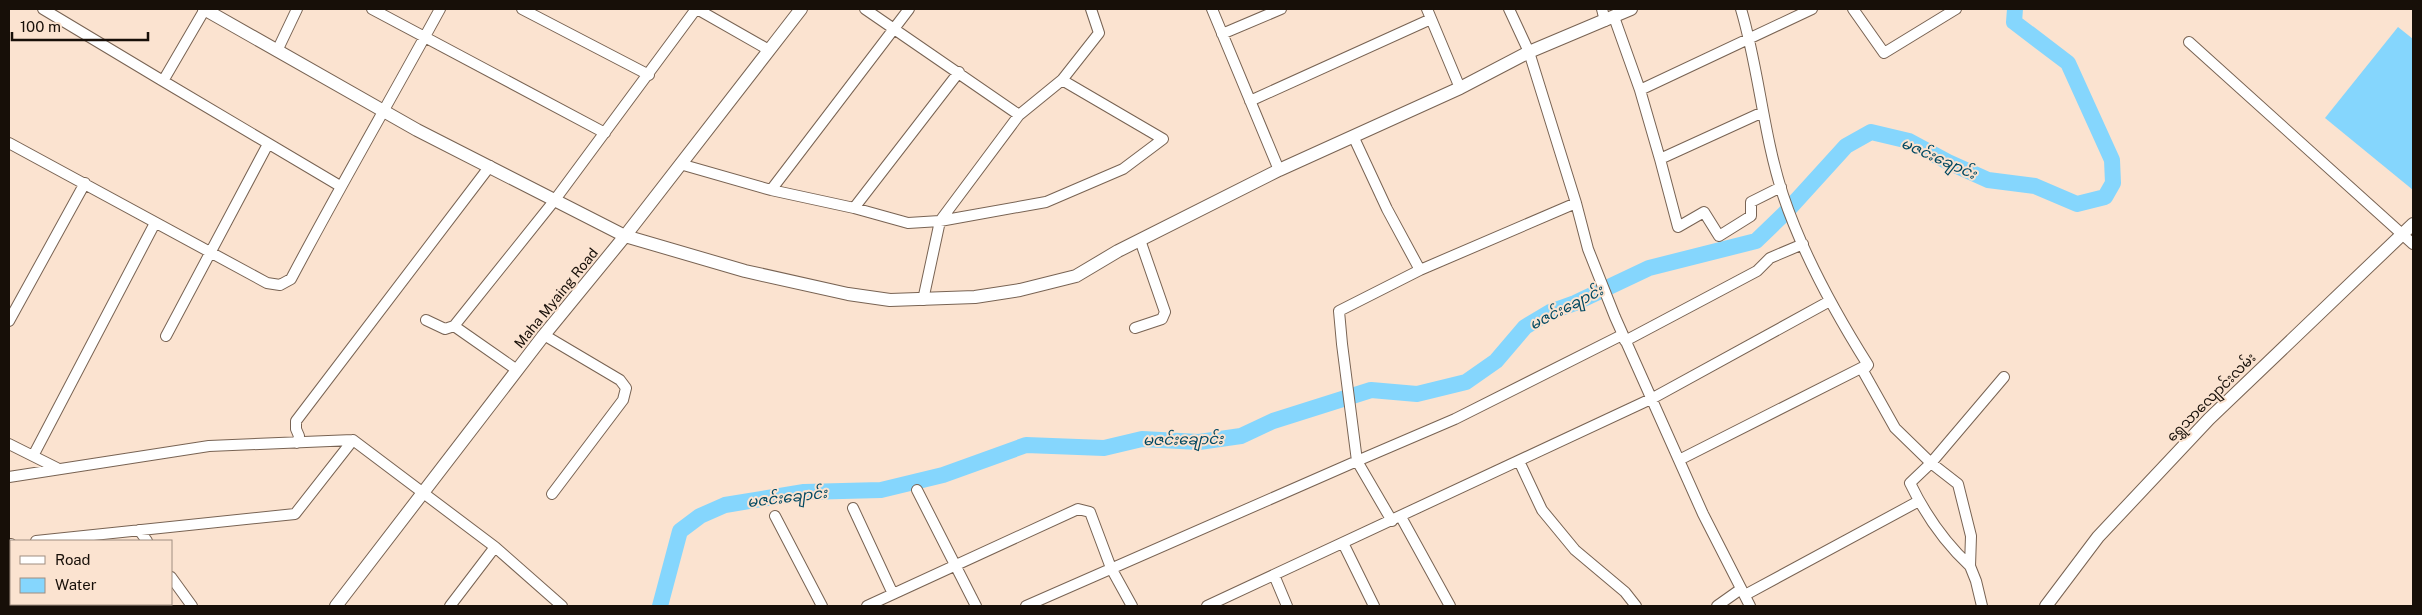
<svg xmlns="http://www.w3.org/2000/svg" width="2422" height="615" font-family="'Public Sans','Noto Sans Myanmar',sans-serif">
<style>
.water{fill:#85d6fd}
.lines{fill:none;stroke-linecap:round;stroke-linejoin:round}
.river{stroke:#85d6fd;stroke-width:16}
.minor-casing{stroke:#786353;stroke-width:12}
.tertiary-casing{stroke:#786353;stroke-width:14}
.minor{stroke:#fff;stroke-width:10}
.tertiary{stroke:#fff;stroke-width:12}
.labels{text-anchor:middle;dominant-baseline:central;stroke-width:4;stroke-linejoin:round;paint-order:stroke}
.street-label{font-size:14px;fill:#170f08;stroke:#fbe3d0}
.water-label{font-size:15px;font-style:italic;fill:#004861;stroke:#fbe3d0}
</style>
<rect width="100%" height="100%" fill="#fbe3d0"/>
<!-- water -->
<path class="water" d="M 2398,27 L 2413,39 L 2413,190 L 2325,118 Z"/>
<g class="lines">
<!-- river -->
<path class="river" d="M 660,606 L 680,531 L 700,516 L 725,505 L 804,492 L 881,490 L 943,475 L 1026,445 L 1104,448 L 1142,439 L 1199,442 L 1241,436 L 1273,421 L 1371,390 L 1417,394 L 1466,382 L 1496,361 L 1525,327 L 1550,312 L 1575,303 L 1649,268 L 1756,241 L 1786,212 L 1846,146 L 1871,132 L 1909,141 L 1948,162 L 1988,180 L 2035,186 L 2077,204 L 2105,197 L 2113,183 L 2112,160 L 2068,63 L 2014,22 L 2015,9"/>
<!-- minor casing -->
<g class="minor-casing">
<path id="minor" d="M 43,9 L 163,81 L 205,9
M 372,9 L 605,133
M 522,9 L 649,75
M 697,9 L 769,50
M 865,9 L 1019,115
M 1212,9 L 1279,170
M 1427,9 L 1460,88
M 1509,9 L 1529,52 L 1576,203 L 1588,249 L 1615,317 L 1703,514 L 1750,606
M 1602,9 L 1605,21
M 1741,9 C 1759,69 1763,134 1783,195 C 1803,255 1834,311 1868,365 L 1863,371 L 1895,428 L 1931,463 L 1958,484 L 1971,536 L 1970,566 L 1976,581 L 1982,606
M 1853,9 L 1884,53 L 1956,9
M 1614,17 L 1640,90 L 1660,159 L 1763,112
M 1222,34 L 1281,9
M 2189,42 L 2413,244
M 277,51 L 297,9
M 163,81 L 340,186
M 1640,90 L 1812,9
M 1250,101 L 1431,19
M 1354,138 L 1387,209 L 1420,270
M 9,143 L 267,283 L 280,285 L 291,279 C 339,188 391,99 440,9
M 1660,159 L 1678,227 L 1704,212 L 1719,236 L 1751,216 L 1751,202 L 1781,187
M 680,164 L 771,190 L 854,208 L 908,223 L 940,221 L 1046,202 L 1123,169 L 1163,139 L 1062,80
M 771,190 L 909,9
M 854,208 L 959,72
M 923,300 L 940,221 L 1019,115 L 1062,80 L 1099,33 L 1091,9
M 426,320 L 445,329 L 454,326
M 9,321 L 85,183
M 1135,328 L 1162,319 L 1165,312 L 1140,240
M 544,335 L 620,380 L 626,388 L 623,400 L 552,494
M 166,336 L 268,144
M 1625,341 L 1757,271 L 1770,258 L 1803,244
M 517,370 L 454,326 L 554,201 L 696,9
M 297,443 L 299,436 L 296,429 L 296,421 L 490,166
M 9,444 L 57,468
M 33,456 L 155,223
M 1681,459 L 1867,365
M 1519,461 L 1542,510 L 1575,550 L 1625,592 L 1636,606
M 9,477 L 209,446 L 353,440 L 495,547 L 562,606
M 917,490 L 976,606
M 853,508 L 893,594
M 775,516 L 822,606
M 1401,517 L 1450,606
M 1392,521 L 1357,461 L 1455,419 L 1622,335
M 139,530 L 147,541
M 36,541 L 295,514 L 353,440
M 1343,543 L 1374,606
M 9,544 L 11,544
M 1970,566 C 1944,542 1925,514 1910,483 L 1931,463 L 2004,377
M 1274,575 L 1287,606
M 171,577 L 192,606
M 1745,595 L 1919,501
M 93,604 L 94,606
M 450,606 L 495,547
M 867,606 L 1078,509 L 1090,512 L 1111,568 L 1132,606
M 1026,606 L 1357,461 L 1342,344 L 1339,311 L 1420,270 L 1576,203
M 1207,606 L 1653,398 L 1828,302
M 1717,606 L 1741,589"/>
</g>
<!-- tertiary casing -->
<g class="tertiary-casing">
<path id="tertiary" d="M 204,9 L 417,130 L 625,236 L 745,271 L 848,294 L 890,300 L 975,297 L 1020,290 L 1076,276 L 1118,251 L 1279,170 L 1460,88 L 1529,52 L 1631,9
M 336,606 L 544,335 L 625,236 L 801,9
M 2046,606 L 2098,537 L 2209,419 L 2413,224"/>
</g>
<!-- minor -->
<use href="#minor" class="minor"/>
<!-- tertiary -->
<use href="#tertiary" class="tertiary"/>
</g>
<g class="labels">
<!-- street labels -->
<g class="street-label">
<text transform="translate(556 298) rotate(-51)">Maha Myaing Road</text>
<text transform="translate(2211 397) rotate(-45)">ရွှေသာလျောင်းလမ်း</text>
</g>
<!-- water labels -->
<g class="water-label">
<text transform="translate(1939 158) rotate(24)">မဇင်းချောင်း</text>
<text transform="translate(1566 307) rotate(-27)">မဇင်းချောင်း</text>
<text transform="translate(1183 439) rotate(-1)">မဇင်းချောင်း</text>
<text transform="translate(787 497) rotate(-7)">မဇင်းချောင်း</text>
</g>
</g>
<!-- border -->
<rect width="2422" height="615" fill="none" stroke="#170f08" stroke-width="20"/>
<!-- legend -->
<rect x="10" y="540" width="162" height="65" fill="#fbe3d0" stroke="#a08e80"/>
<rect x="20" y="556" width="25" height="8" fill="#ffffff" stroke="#a08e80"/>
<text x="55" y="565" font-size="15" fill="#170f08">Road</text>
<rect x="20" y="578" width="25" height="15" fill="#85d6fd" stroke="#a08e80"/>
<text x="55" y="590" font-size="15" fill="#170f08">Water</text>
<!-- scale -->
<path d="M12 32v8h136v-8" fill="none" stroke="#170f08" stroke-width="2.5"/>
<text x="20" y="32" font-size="15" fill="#170f08" stroke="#fbe3d0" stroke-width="4" paint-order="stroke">100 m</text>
</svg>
